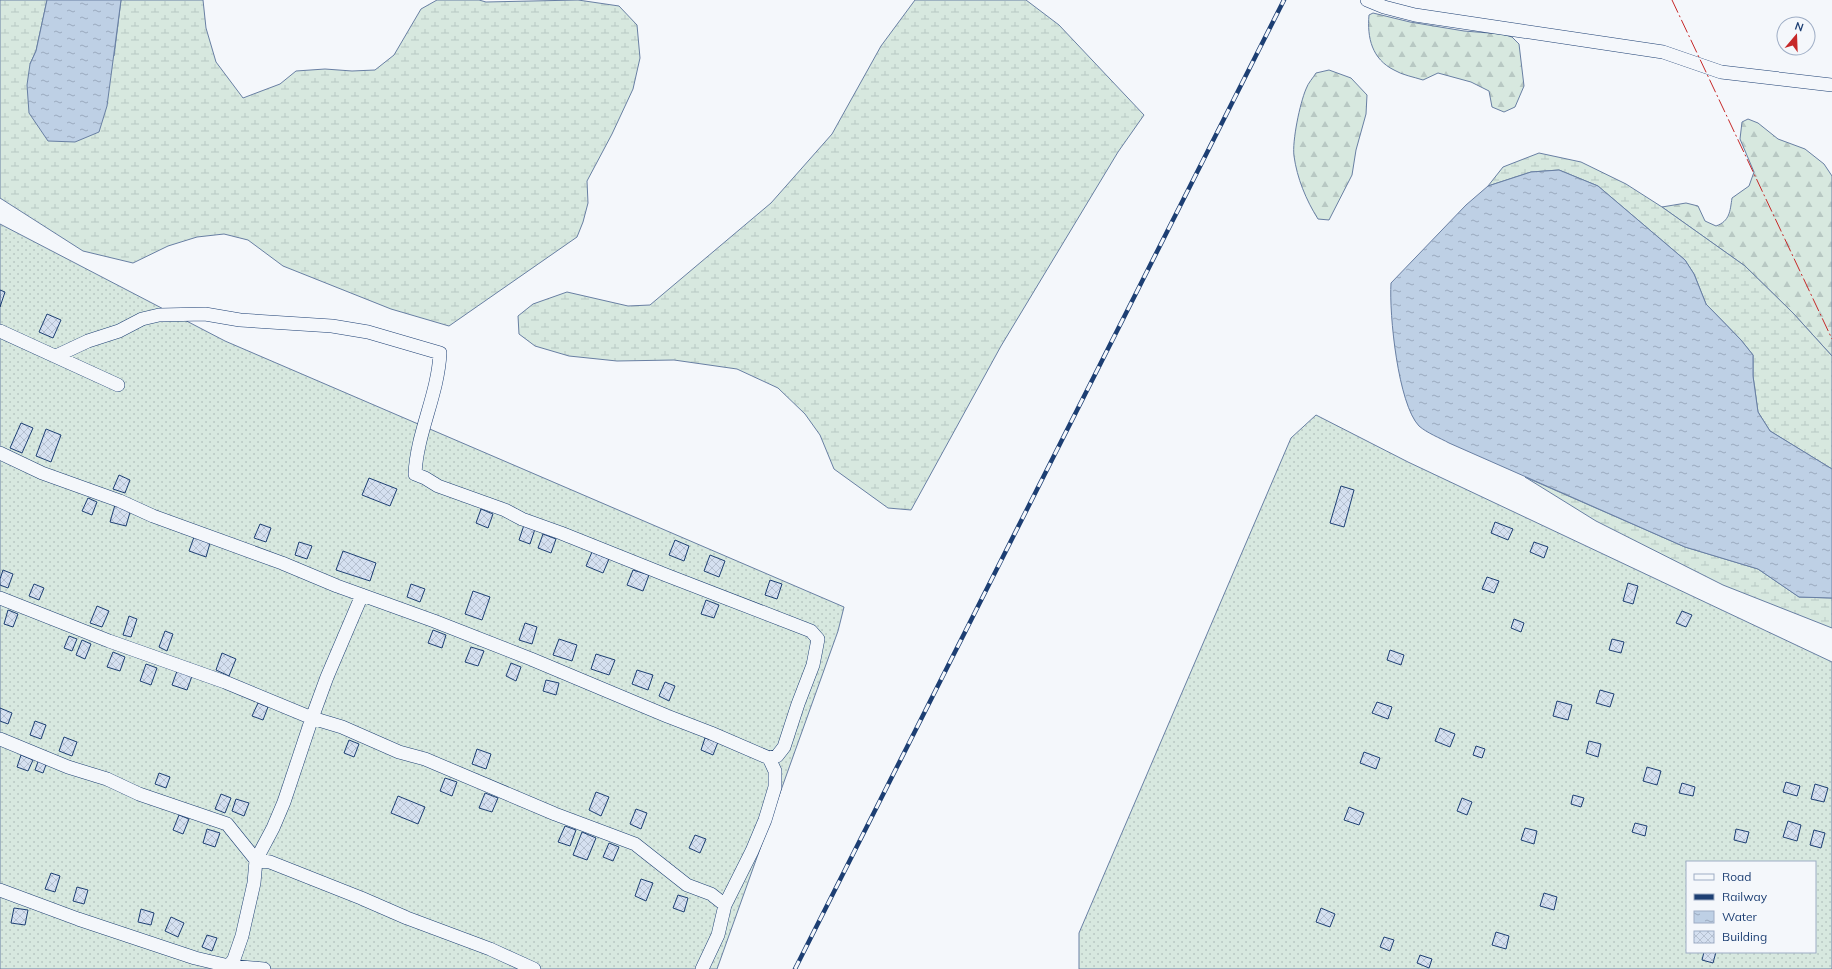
<svg xmlns="http://www.w3.org/2000/svg" width="1832" height="969" font-family="Mulish,sans-serif">
<style>
.forest{fill:url(#forest-firs);stroke:#687fa3}
.wetland{fill:url(#wetland-marsh);stroke:#687fa3}
.garden{fill:url(#garden-dots);stroke:#687fa3;fill-rule:evenodd}
.water{fill:url(#water-ripples);stroke:#687fa3}
.building{fill:url(#building-cross-hatch);stroke:#1d3f73}
.lines{fill:none;stroke-linecap:round;stroke-linejoin:round}
.street-casing{stroke:#1d3f73;stroke-width:14}
.street{stroke:#f4f7fb;stroke-width:13}
.rail-casing{stroke:#1d3f73;stroke-width:4.5}
.rail{stroke:#f4f7fb;stroke-width:3;stroke-dasharray:9;stroke-linecap:butt}
.power{stroke:#c62828;stroke-width:1;stroke-dasharray:14 3 2 3;stroke-linecap:butt}
</style>
<defs>
<pattern id="forest-firs" width="22" height="20" patternUnits="userSpaceOnUse"><rect width="22" height="20" fill="#d7e8df"/><path d="M5 1l3.5 6h-7zM16 11l3.5 6h-7z" fill="#b8c8c3"/></pattern>
<pattern id="wetland-marsh" width="20" height="14" patternUnits="userSpaceOnUse"><rect width="20" height="14" fill="#d7e8df"/><path d="M1 5h8M5 5V1M11 12h8M15 12V8" fill="none" stroke="#b8c8c3"/></pattern>
<pattern id="garden-dots" width="8" height="8" patternUnits="userSpaceOnUse"><rect width="8" height="8" fill="#d7e8df"/><path d="M2 2h.1M6 6h.1" fill="none" stroke="#b8c8c3" stroke-width="1.8" stroke-linecap="round"/></pattern>
<pattern id="water-ripples" width="26" height="14" patternUnits="userSpaceOnUse"><rect width="26" height="14" fill="#bed0e5"/><path d="M2 4q2-2 4 0t4 0M15 11q2-2 4 0t4 0" fill="none" stroke="#9aaabe"/></pattern>
<pattern id="building-cross-hatch" width="8" height="8" patternUnits="userSpaceOnUse"><rect width="8" height="8" fill="#d5e0f0"/><path d="M0 0l8 8M0 8l8-8" fill="none" stroke="#b6c1d1"/></pattern>
</defs>
<rect width="100%" height="100%" fill="#f4f7fb"/>
<!-- forest -->
<path class="forest" d="M 1373,13 L 1410,22 L 1464,31 L 1502,34 L 1512,37 L 1519,44 L 1524,86 L 1515,107 L 1504,112 L 1492,107 L 1489,91 L 1471,82 L 1438,73 L 1423,80 C 1414,77 1402,75 1394,70 C 1372,59 1367,38 1369,15 Z
M 1329,70 L 1351,78 L 1367,95 L 1366,114 L 1356,150 L 1352,175 L 1329,220 L 1318,219 C 1306,200 1297,178 1294,156 C 1292,141 1300,103 1306,89 C 1308,83 1313,78 1316,73 Z
M 1748,119 L 1758,123 L 1778,139 L 1805,149 L 1824,164 L 1832,176 L 1832,356 L 1793,313 L 1745,266 L 1662,207 L 1686,203 L 1698,206 L 1705,221 L 1716,226 C 1730,221 1730,211 1732,198 L 1749,186 L 1754,172 L 1740,139 L 1742,122 Z"/>
<!-- wetland -->
<path class="wetland" d="M 0,0 L 47,0 L 36,51 L 30,64 L 114,56 L 121,0 L 203,0 L 206,28 L 216,62 L 243,98 L 280,84 L 296,71 L 325,69 L 352,71 L 375,70 L 394,55 L 421,9 L 437,0 L 479,0 L 486,2 L 578,0 L 619,6 L 637,25 L 640,58 L 633,89 L 612,134 L 587,181 L 588,203 L 583,222 L 577,237 L 449,326 L 391,309 L 283,266 L 248,240 L 224,234 L 197,237 L 168,246 L 133,263 L 83,251 L 0,198 Z
M 915,0 L 1026,0 L 1059,25 L 1144,115 L 1118,152 L 1001,346 L 911,510 L 888,508 L 834,469 L 820,435 L 805,414 L 778,388 L 737,369 L 674,360 L 617,361 L 569,356 L 535,346 L 519,334 L 518,316 L 533,304 L 567,292 L 628,306 L 650,305 L 771,203 L 832,134 L 881,46 Z
M 1539,153 L 1581,162 L 1626,184 L 1662,207 L 1745,266 L 1793,313 L 1832,356 L 1832,469 L 1770,431 L 1758,412 L 1753,376 L 1753,355 L 1741,340 L 1706,304 L 1694,274 L 1685,260 L 1598,186 L 1559,170 L 1531,172 L 1488,186 L 1503,167 Z
M 1525,477 L 1685,547 L 1758,569 L 1799,597 L 1832,598 L 1832,628 L 1723,585 L 1596,521 Z"/>
<!-- garden -->
<path class="garden" d="M 0,224 L 225,341 L 844,607 L 838,631 L 717,969 L 0,969 Z
M 1316,415 L 1408,462 L 1832,662 L 1832,969 L 1079,969 L 1079,933 L 1291,438 ZM 1687,862 L 1815,862 L 1815,952 L 1687,952 Z"/>
<!-- water -->
<path class="water" d="M 47,0 L 121,0 L 107,106 L 99,132 L 75,142 L 48,141 L 29,113 L 27,85 L 30,64 L 36,51 Z
M 1559,170 L 1598,186 L 1685,260 L 1694,274 L 1706,304 L 1741,340 L 1753,355 L 1753,376 L 1758,412 L 1770,431 L 1832,469 L 1832,598 L 1799,597 L 1758,569 L 1685,547 L 1449,443 C 1440,438 1427,433 1419,426 C 1398,404 1389,314 1391,283 L 1466,205 L 1488,186 L 1531,172 Z"/>
<!-- building -->
<path class="building" d="M 0,290 L 5,292 L 0,307 Z
M 47,314 L 61,320 L 53,338 L 39,332 Z
M 21,423 L 33,428 L 22,453 L 10,448 Z
M 46,429 L 61,435 L 51,462 L 36,456 Z
M 119,475 L 130,480 L 125,493 L 113,489 Z
M 369,478 L 397,489 L 390,506 L 362,495 Z
M 1341,486 L 1354,490 L 1344,527 L 1330,523 Z
M 88,498 L 97,502 L 92,515 L 82,511 Z
M 115,505 L 131,509 L 126,526 L 110,522 Z
M 481,509 L 493,514 L 488,528 L 476,523 Z
M 1495,522 L 1513,529 L 1508,540 L 1491,533 Z
M 260,524 L 271,528 L 266,542 L 254,538 Z
M 524,525 L 535,529 L 530,544 L 519,540 Z
M 543,534 L 556,539 L 551,553 L 538,548 Z
M 194,537 L 210,543 L 206,557 L 189,551 Z
M 675,540 L 689,546 L 684,561 L 669,555 Z
M 299,542 L 312,546 L 307,559 L 295,555 Z
M 1534,542 L 1548,547 L 1544,558 L 1530,552 Z
M 343,551 L 376,563 L 370,581 L 336,570 Z
M 592,552 L 609,559 L 603,573 L 586,566 Z
M 710,555 L 725,561 L 719,577 L 704,571 Z
M 3,570 L 13,574 L 8,588 L 0,585 L 0,579 Z
M 633,570 L 649,575 L 643,591 L 627,585 Z
M 1487,577 L 1499,581 L 1494,593 L 1482,589 Z
M 770,580 L 782,584 L 777,599 L 765,595 Z
M 1628,583 L 1638,586 L 1633,604 L 1623,601 Z
M 34,584 L 44,588 L 39,600 L 29,596 Z
M 411,584 L 425,589 L 420,602 L 407,597 Z
M 473,591 L 490,597 L 482,620 L 465,614 Z
M 706,600 L 719,605 L 714,618 L 701,614 Z
M 97,606 L 109,611 L 102,627 L 90,623 Z
M 8,610 L 18,614 L 13,627 L 4,624 Z
M 1682,611 L 1692,615 L 1686,627 L 1676,623 Z
M 129,616 L 137,619 L 131,637 L 123,635 Z
M 1514,619 L 1524,623 L 1521,632 L 1511,628 Z
M 525,623 L 537,627 L 532,644 L 519,640 Z
M 433,630 L 446,635 L 442,648 L 428,643 Z
M 165,631 L 173,634 L 167,651 L 159,647 Z
M 69,636 L 77,639 L 72,651 L 64,648 Z
M 559,639 L 577,645 L 572,661 L 553,655 Z
M 1612,639 L 1624,642 L 1621,653 L 1609,650 Z
M 82,640 L 91,644 L 85,659 L 76,655 Z
M 471,647 L 484,651 L 478,666 L 465,662 Z
M 1390,650 L 1404,655 L 1401,665 L 1387,660 Z
M 113,652 L 125,657 L 120,671 L 107,667 Z
M 222,653 L 236,659 L 229,676 L 216,670 Z
M 596,654 L 615,660 L 609,675 L 591,669 Z
M 511,663 L 521,667 L 516,681 L 506,676 Z
M 146,664 L 157,668 L 151,685 L 140,681 Z
M 637,670 L 653,675 L 648,690 L 632,684 Z
M 177,671 L 192,676 L 187,690 L 172,685 Z
M 546,680 L 559,683 L 556,695 L 543,691 Z
M 665,682 L 675,686 L 669,701 L 659,696 Z
M 1600,690 L 1614,694 L 1610,707 L 1596,703 Z
M 1557,701 L 1572,705 L 1568,720 L 1553,716 Z
M 1377,702 L 1392,707 L 1388,719 L 1372,713 Z
M 258,703 L 268,707 L 263,720 L 252,716 Z
M 0,708 L 12,713 L 8,724 L 0,721 Z
M 35,721 L 46,725 L 41,739 L 30,735 Z
M 1440,728 L 1455,734 L 1450,747 L 1435,741 Z
M 64,737 L 77,742 L 72,756 L 59,751 Z
M 705,738 L 718,742 L 713,755 L 701,750 Z
M 349,740 L 359,744 L 354,757 L 344,753 Z
M 1589,741 L 1601,744 L 1598,757 L 1586,753 Z
M 1476,746 L 1485,749 L 1482,758 L 1473,755 Z
M 477,749 L 491,754 L 486,769 L 472,764 Z
M 1364,752 L 1380,758 L 1376,769 L 1360,763 Z
M 21,755 L 33,760 L 28,771 L 17,767 Z
M 39,759 L 47,762 L 43,773 L 35,770 Z
M 1647,767 L 1661,771 L 1657,785 L 1643,781 Z
M 159,773 L 170,777 L 166,788 L 155,784 Z
M 445,778 L 457,782 L 452,796 L 440,791 Z
M 1786,782 L 1800,786 L 1797,796 L 1783,792 Z
M 1682,783 L 1695,787 L 1693,796 L 1679,793 Z
M 1815,784 L 1828,788 L 1824,802 L 1811,799 Z
M 596,792 L 609,797 L 601,816 L 589,810 Z
M 485,793 L 498,798 L 492,812 L 479,808 Z
M 221,794 L 231,798 L 225,813 L 215,809 Z
M 1573,795 L 1584,798 L 1581,807 L 1571,804 Z
M 398,796 L 425,807 L 418,824 L 391,813 Z
M 1462,798 L 1472,802 L 1467,815 L 1457,811 Z
M 236,799 L 249,803 L 244,816 L 232,811 Z
M 1349,807 L 1364,813 L 1359,825 L 1344,820 Z
M 636,809 L 647,813 L 641,829 L 630,824 Z
M 179,815 L 189,819 L 183,834 L 173,830 Z
M 1788,821 L 1801,825 L 1797,841 L 1783,837 Z
M 1635,823 L 1647,826 L 1645,836 L 1632,832 Z
M 565,826 L 576,830 L 570,846 L 558,842 Z
M 1525,828 L 1537,831 L 1534,844 L 1521,840 Z
M 207,829 L 220,833 L 215,847 L 203,843 Z
M 1736,829 L 1749,832 L 1746,843 L 1734,840 Z
M 1814,830 L 1825,833 L 1821,848 L 1810,845 Z
M 582,832 L 596,838 L 587,860 L 573,855 Z
M 695,835 L 706,839 L 700,853 L 689,848 Z
M 609,843 L 619,847 L 613,861 L 603,857 Z
M 51,873 L 60,876 L 55,892 L 45,889 Z
M 641,879 L 653,883 L 646,901 L 635,896 Z
M 77,887 L 88,890 L 84,904 L 73,901 Z
M 1544,893 L 1557,897 L 1554,910 L 1540,906 Z
M 678,895 L 688,898 L 684,912 L 673,908 Z
M 14,908 L 28,910 L 25,925 L 11,923 Z
M 1321,908 L 1335,914 L 1330,927 L 1316,922 Z
M 141,909 L 154,913 L 151,925 L 138,922 Z
M 171,917 L 184,923 L 178,937 L 165,931 Z
M 1496,932 L 1509,936 L 1506,949 L 1492,945 Z
M 207,935 L 217,938 L 212,951 L 202,947 Z
M 1384,937 L 1394,940 L 1390,951 L 1380,947 Z
M 1704,952 L 1716,952 L 1713,963 L 1702,960 Z
M 1420,955 L 1432,959 L 1429,968 L 1417,963 Z"/>
<g class="lines">
<!-- street casing -->
<g class="street-casing">
<path id="street" d="M 1367,0 L 1384,7 L 1415,15 L 1663,52 L 1721,72 L 1832,85
M 0,331 L 118,385
M 56,356 L 88,341 L 119,331 L 142,319 L 159,315 L 205,314 L 240,320 L 332,326 L 368,332 L 440,353 C 438,395 417,432 415,474 L 425,478 L 438,486 L 505,510 L 522,519 L 561,533 L 666,575 L 811,631 L 818,639 L 813,665 L 798,704 L 784,747 L 777,756 L 769,758
M 0,453 L 42,473 L 120,501 L 153,516 L 282,563 L 337,586 L 434,621 L 531,659 L 667,716 L 711,733 L 769,758 L 775,771 L 775,787 L 765,820 L 752,851 L 725,905
M 0,598 L 109,641 L 225,682 L 312,718 L 327,677 L 362,595
M 0,739 L 68,767 L 107,779 L 139,794 L 227,824 L 256,860 L 270,862 L 361,898 L 407,918 L 490,949 L 534,969
M 0,890 L 78,919 L 195,958 L 229,966 L 264,969
M 229,966 L 234,959 L 242,936 L 254,883 L 256,860 L 273,828 L 284,802 L 312,718 L 342,727 L 399,752 L 425,759 L 555,814 L 635,844 L 687,885 L 711,894 L 725,905 L 718,935 L 702,969"/>
</g>
<!-- street -->
<use href="#street" class="street"/>
<!-- rail casing -->
<g class="rail-casing">
<path id="rail" d="M 795,969 L 1284,0"/>
</g>
<!-- rail -->
<use href="#rail" class="rail"/>
<!-- power -->
<path class="power" d="M 1672,0 L 1832,339"/>
</g>
<!-- legend -->
<rect x="1686" y="861" width="130" height="92" fill="#f4f7fb" stroke="#9eadc5"/>
<rect x="1694" y="874" width="20" height="6" fill="#f4f7fb" stroke="#9eadc5"/>
<text x="1722" y="881" font-size="12" fill="#1d3f73">Road</text>
<rect x="1694" y="894" width="20" height="6" fill="#1d3f73" stroke="#9eadc5"/>
<text x="1722" y="901" font-size="12" fill="#1d3f73">Railway</text>
<rect x="1694" y="911" width="20" height="12" fill="url(#water-ripples)" stroke="#9eadc5"/>
<text x="1722" y="921" font-size="12" fill="#1d3f73">Water</text>
<rect x="1694" y="931" width="20" height="12" fill="url(#building-cross-hatch)" stroke="#9eadc5"/>
<text x="1722" y="941" font-size="12" fill="#1d3f73">Building</text>
<!-- north arrow -->
<g transform="translate(1796 36) rotate(19)"><circle r="19" fill="#f4f7fb" stroke="#9eadc5"/>
<path d="M0-3L7 15L0 10L-7 15Z" fill="#c62828"/>
<text y="-6" font-size="11" font-weight="bold" text-anchor="middle" fill="#1d3f73">N</text>
</g>
</svg>
